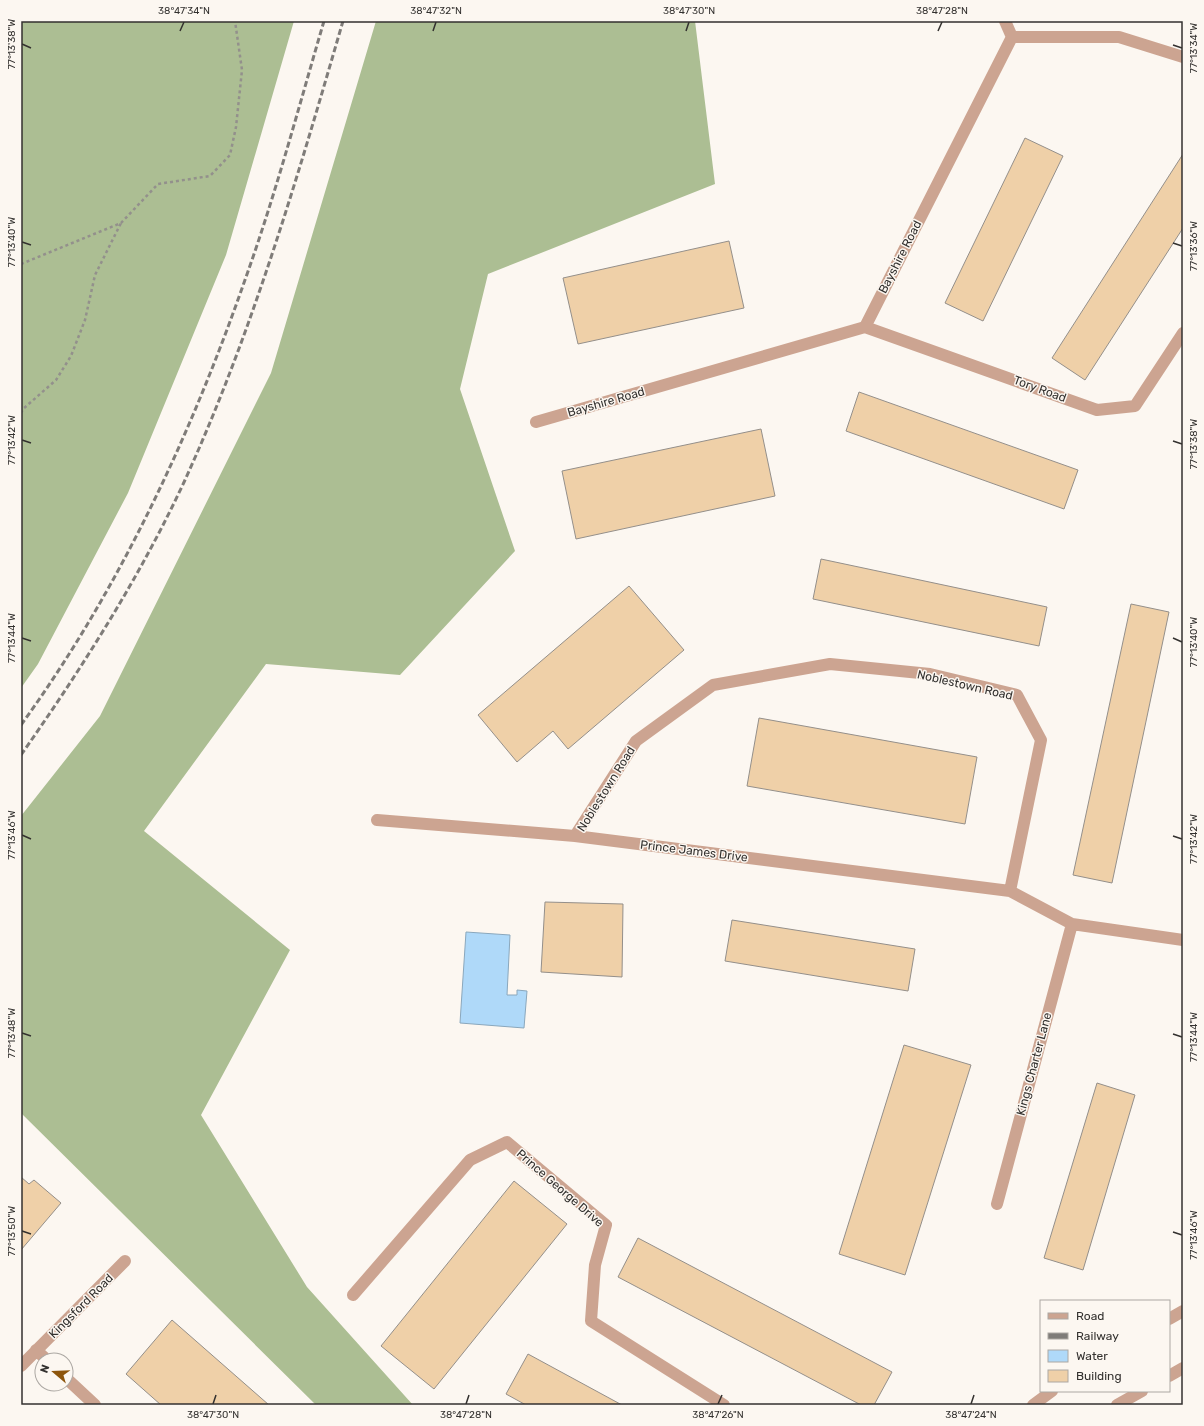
<svg xmlns="http://www.w3.org/2000/svg" width="1204" height="1426" font-family="Rubik,sans-serif">
<style>
.forest{fill:#acbe93}
.water{fill:#afd9f9;stroke:#8aa7bc}
.building{fill:#efd0a8;stroke:#948f8a}
.lines{fill:none;stroke-linecap:round;stroke-linejoin:round}
.path{stroke:#93908c;stroke-width:2.5;stroke-dasharray:3 3;stroke-linecap:butt}
.minor{stroke:#cca491;stroke-width:12}
.rail{stroke:#7f7c79;stroke-width:3;stroke-dasharray:6 3;stroke-linecap:butt}
.ticks{fill:none;stroke:#33312f;stroke-width:1.5}
.labels{text-anchor:middle;dominant-baseline:central;stroke-width:3;stroke-linejoin:round;paint-order:stroke}
.street-label{font-size:12px;fill:#33312f;stroke:#fcf7f1}
.neatline{fill:none;stroke:#33312f;stroke-width:1.5}
.ticks-label{font-size:10px;text-anchor:middle;fill:#33312f}
</style>
<rect width="100%" height="100%" fill="#fcf7f1"/>
<!-- forest -->
<path class="forest" d="M 21,21 L 294,21 L 226,255 L 128,493 L 38,664 L 21,688 Z
M 376,21 L 695,21 L 715,184 L 488,274 L 460,389 L 515,551 L 400,675 L 266,664 L 144,831 L 290,950 L 201,1115 L 307,1287 L 413,1405 L 316,1405 L 21,1113 L 21,816 L 100,716 L 271,373 Z"/>
<!-- water -->
<path class="water" d="M 466,932 L 510,935 L 507,995 L 517,995 L 517,990 L 527,991 L 524,1028 L 460,1023 Z"/>
<!-- building -->
<path class="building" d="M 1025,138 L 1063,156 L 983,321 L 945,303 Z
M 1183,154 L 1183,228 L 1085,380 L 1052,358 Z
M 729,241 L 744,308 L 578,344 L 563,278 Z
M 859,392 L 1078,470 L 1064,509 L 846,431 Z
M 761,429 L 775,496 L 576,539 L 562,471 Z
M 821,559 L 1047,607 L 1039,646 L 813,599 Z
M 629,586 L 684,650 L 568,749 L 553,731 L 517,762 L 478,715 Z
M 1131,604 L 1169,612 L 1112,883 L 1073,875 Z
M 759,718 L 977,757 L 965,824 L 747,786 Z
M 545,902 L 623,904 L 622,977 L 541,972 Z
M 732,920 L 915,949 L 908,991 L 725,961 Z
M 904,1045 L 971,1065 L 905,1275 L 839,1254 Z
M 1097,1083 L 1135,1095 L 1083,1270 L 1044,1258 Z
M 21,1177 L 29,1184 L 34,1180 L 61,1203 L 21,1250 Z
M 514,1181 L 567,1224 L 434,1389 L 381,1346 Z
M 638,1238 L 892,1372 L 874,1405 L 861,1405 L 618,1277 Z
M 172,1320 L 269,1405 L 161,1405 L 126,1374 Z
M 528,1354 L 622,1405 L 526,1405 L 506,1394 Z"/>
<g class="lines">
<!-- path -->
<path class="path" d="M 21,264 L 121,223 L 158,184 L 210,176 L 230,155 L 236,127 L 242,70 L 235,21
M 21,413 L 23,409 L 56,380 L 71,356 L 85,320 L 95,275 L 121,223"/>
<!-- minor -->
<path class="minor" d="M 1005,21 L 1012,37
M 1012,37 L 1119,37 L 1183,57
M 865,327 L 1097,410 L 1135,406 L 1183,333
M 536,422 L 865,327 L 1012,37
M 377,820 L 575,836 L 1010,891 L 1072,924 L 1183,940
M 575,836 L 636,741 L 713,685 L 830,664 L 930,674 L 1017,695 L 1041,740 L 1010,891
M 997,1204 L 1072,924
M 353,1295 L 470,1160 L 507,1142 L 606,1225 L 595,1265 L 591,1321 L 724,1405
M 1169,1319 L 1183,1311
M 36,1350 L 47,1360
M 21,1366 L 125,1261
M 1169,1376 L 1183,1368
M 66,1378 L 95,1405
M 1033,1405 L 1052,1391
M 1117,1405 L 1142,1391"/>
<!-- rail -->
<path class="rail" d="M 21,725 C 119,590 191,435 246,277 C 276,193 299,106 324,21
M 21,755 C 82,668 140,577 185,480 C 252,333 298,176 343,21"/>
</g>
<!-- ticks -->
<path class="ticks" d="M 180,31 L 184,22M 433,31 L 436,22M 686,31 L 689,22M 938,31 L 942,22M 22,44 L 31,48M 1173,45 L 1182,48M 22,242 L 31,245M 1173,243 L 1182,246M 22,440 L 31,443M 1173,441 L 1182,444M 22,638 L 31,641M 1173,638 L 1182,642M 22,835 L 31,839M 1173,836 L 1182,839M 22,1033 L 31,1036M 1173,1034 L 1182,1037M 22,1231 L 31,1234M 1173,1232 L 1182,1235M 213,1404 L 216,1395M 466,1404 L 469,1395M 718,1404 L 722,1395M 971,1404 L 974,1395"/>
<g class="labels">
<!-- street labels -->
<g class="street-label">
<text transform="translate(900 257) rotate(-63)">Bayshire Road</text>
<text transform="translate(1040 389) rotate(20)">Tory Road</text>
<text transform="translate(606 402) rotate(-16)">Bayshire Road</text>
<text transform="translate(965 685) rotate(13)">Noblestown Road</text>
<text transform="translate(606 789) rotate(-58)">Noblestown Road</text>
<text transform="translate(694 851) rotate(7)">Prince James Drive</text>
<text transform="translate(1034 1064) rotate(-75)">Kings Charter Lane</text>
<text transform="translate(560 1188) rotate(41)">Prince George Drive</text>
<text transform="translate(81 1306) rotate(-45)">Kingsford Road</text>
</g>
</g>
<!-- border -->
<rect width="1204" height="1426" fill="none" stroke="#fcf7f1" stroke-width="44"/>
<!-- legend -->
<rect x="1040" y="1300" width="130" height="92" fill="#fcf7f1" stroke="#aca8a3"/>
<rect x="1048" y="1313" width="20" height="6" fill="#cca491" stroke="#aca8a3"/>
<text x="1076" y="1320" font-size="12" fill="#33312f">Road</text>
<rect x="1048" y="1333" width="20" height="6" fill="#7f7c79" stroke="#aca8a3"/>
<text x="1076" y="1340" font-size="12" fill="#33312f">Railway</text>
<rect x="1048" y="1350" width="20" height="12" fill="#afd9f9" stroke="#aca8a3"/>
<text x="1076" y="1360" font-size="12" fill="#33312f">Water</text>
<rect x="1048" y="1370" width="20" height="12" fill="#efd0a8" stroke="#aca8a3"/>
<text x="1076" y="1380" font-size="12" fill="#33312f">Building</text>
<!-- north arrow -->
<g transform="translate(54 1372) rotate(289)"><circle r="19" fill="#fcf7f1" stroke="#aca8a3"/>
<path d="M0-3L7 15L0 10L-7 15Z" fill="#8d550b"/>
<text y="-6" font-size="11" font-weight="bold" text-anchor="middle" fill="#33312f">N</text>
</g>
<rect x="22" y="22" width="1160" height="1382" class="neatline"/>
<g class="ticks-label">
<text x="184" y="14">38°47'34"N</text>
<text x="436" y="14">38°47'32"N</text>
<text x="689" y="14">38°47'30"N</text>
<text x="942" y="14">38°47'28"N</text>
<text transform="translate(11 44) rotate(-90)" y="4">77°13'38"W</text>
<text transform="translate(1193 48) rotate(-90)" y="4">77°13'34"W</text>
<text transform="translate(11 242) rotate(-90)" y="4">77°13'40"W</text>
<text transform="translate(1193 246) rotate(-90)" y="4">77°13'36"W</text>
<text transform="translate(11 440) rotate(-90)" y="4">77°13'42"W</text>
<text transform="translate(1193 444) rotate(-90)" y="4">77°13'38"W</text>
<text transform="translate(11 638) rotate(-90)" y="4">77°13'44"W</text>
<text transform="translate(1193 642) rotate(-90)" y="4">77°13'40"W</text>
<text transform="translate(11 835) rotate(-90)" y="4">77°13'46"W</text>
<text transform="translate(1193 839) rotate(-90)" y="4">77°13'42"W</text>
<text transform="translate(11 1033) rotate(-90)" y="4">77°13'48"W</text>
<text transform="translate(1193 1037) rotate(-90)" y="4">77°13'44"W</text>
<text transform="translate(11 1231) rotate(-90)" y="4">77°13'50"W</text>
<text transform="translate(1193 1235) rotate(-90)" y="4">77°13'46"W</text>
<text x="213" y="1418">38°47'30"N</text>
<text x="466" y="1418">38°47'28"N</text>
<text x="718" y="1418">38°47'26"N</text>
<text x="971" y="1418">38°47'24"N</text>
</g>
</svg>
